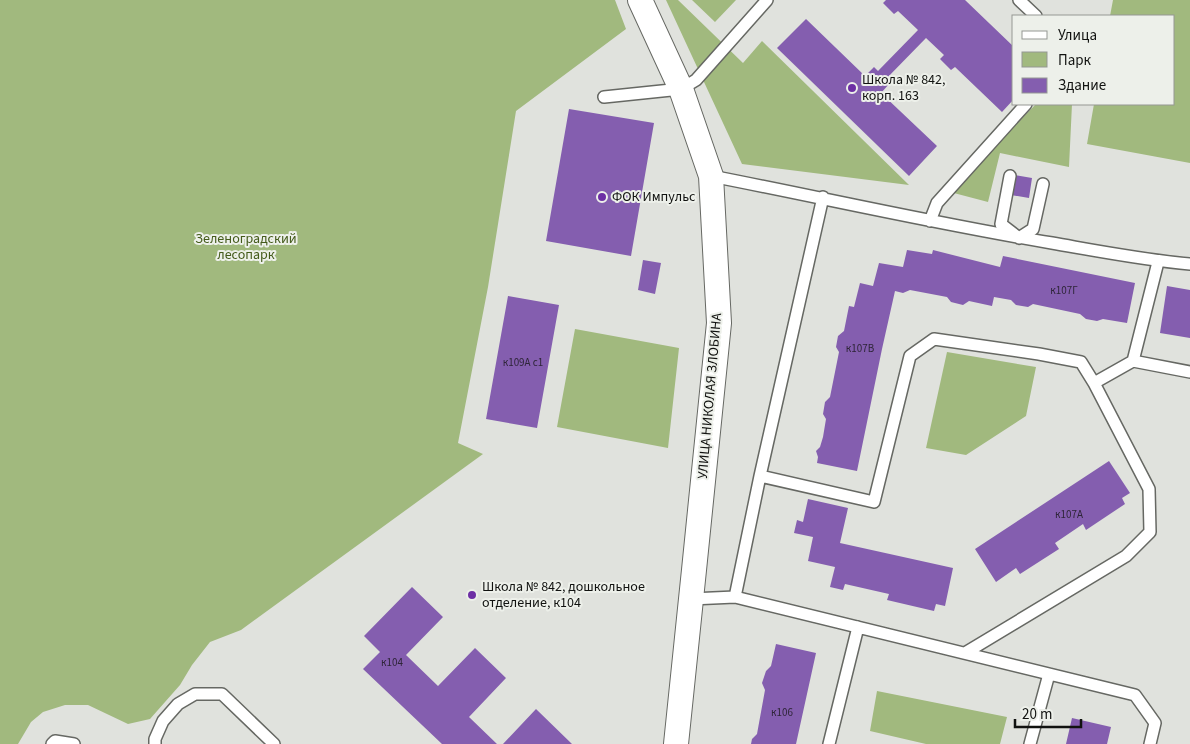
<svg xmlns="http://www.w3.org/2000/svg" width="1190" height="744" font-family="'Source Sans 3',sans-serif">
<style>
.green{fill:#a1b97e}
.building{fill:#845eaf}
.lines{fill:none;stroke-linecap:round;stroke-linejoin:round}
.service-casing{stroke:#666863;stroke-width:14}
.minor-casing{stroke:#666863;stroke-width:26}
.service{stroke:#fff;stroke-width:11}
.minor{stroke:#fff;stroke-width:24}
.poi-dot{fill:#6d2fa4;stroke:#edf0ea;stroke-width:2}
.labels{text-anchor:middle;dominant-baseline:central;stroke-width:4;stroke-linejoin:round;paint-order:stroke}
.number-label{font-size:11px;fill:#2e2538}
.poi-label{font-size:14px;fill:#111210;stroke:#edf0ea;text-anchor:start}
.park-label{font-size:14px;fill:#445b1b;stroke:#edf0ea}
.street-label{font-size:14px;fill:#111210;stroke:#edf0ea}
</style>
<rect width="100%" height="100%" fill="#e0e2dd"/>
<!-- green -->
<path class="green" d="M 0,0 L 615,0 L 626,29 L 516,111 L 488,287 L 458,443 L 483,454 L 241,630 L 210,642 L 192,665 L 180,685 L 150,719 L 128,724 L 88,705 L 65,705 L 43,712 L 31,722 L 18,744 L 0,744 Z
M 666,0 L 678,0 L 743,63 L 762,41 L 909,185 L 742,164 Z
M 692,0 L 736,0 L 715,22 Z
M 1113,0 L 1190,0 L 1190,163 L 1087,144 L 1094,104 L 1174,104 L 1174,16 L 1110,16 Z
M 1036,104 L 1072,104 L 1069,167 L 1000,153 L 988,202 L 950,192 Z
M 575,329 L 679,348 L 668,448 L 557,427 Z
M 947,352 L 1036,367 L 1026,416 L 966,455 L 926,448 Z
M 877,691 L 1007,717 L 1000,744 L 926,744 L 870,731 Z"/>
<!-- building -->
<path class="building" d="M 886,0 L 965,0 L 1014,47 L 1014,99 L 1002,112 L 955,67 L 951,70 L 940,59 L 944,55 L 926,38 L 886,79 L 890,83 L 881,93 L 937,146 L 909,176 L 777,48 L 806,19 L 865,76 L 874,67 L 878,71 L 918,30 L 898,11 L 894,14 L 883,3 Z
M 569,109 L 654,123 L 631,256 L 546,241 Z
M 1015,175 L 1032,178 L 1029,198 L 1011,195 Z
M 907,250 L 932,254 L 933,250 L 1000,267 L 1003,256 L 1135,283 L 1127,323 L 1103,319 L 1097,321 L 1086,319 L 1080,314 L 1033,304 L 1028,307 L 1016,305 L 1011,300 L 994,297 L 992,306 L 969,301 L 963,305 L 951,302 L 947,297 L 910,290 L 903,293 L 895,291 L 882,349 L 857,471 L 817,463 L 818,457 L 816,451 L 820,447 L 823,437 L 826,419 L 823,414 L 825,402 L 830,397 L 839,352 L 836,347 L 838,336 L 844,331 L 849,306 L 854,307 L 860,283 L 873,286 L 879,263 L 903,267 Z
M 643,260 L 661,263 L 655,294 L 638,290 Z
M 1167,286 L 1190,290 L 1190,338 L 1160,333 Z
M 508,296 L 559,305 L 537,428 L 486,419 Z
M 1109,461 L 1130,493 L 1122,498 L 1125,504 L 1086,530 L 1083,524 L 1055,543 L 1059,549 L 1020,574 L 1016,568 L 996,582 L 975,549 Z
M 808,499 L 848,508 L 840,543 L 953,568 L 945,606 L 936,604 L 934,611 L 887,600 L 889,594 L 845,584 L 843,590 L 830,587 L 835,567 L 808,561 L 813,537 L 794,533 L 797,520 L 803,522 Z
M 412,587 L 443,617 L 406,655 L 438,686 L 475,648 L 506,678 L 469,717 L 497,744 L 442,744 L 363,669 L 380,652 L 364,636 Z
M 776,644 L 816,653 L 796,744 L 751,744 L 752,739 L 757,734 L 765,690 L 762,683 L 766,671 L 771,666 Z
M 536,709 L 572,744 L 503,744 Z
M 1072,718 L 1111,727 L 1107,744 L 1066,744 Z"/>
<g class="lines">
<!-- service casing -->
<g class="service-casing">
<path id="service" d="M 1019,0 L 1036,16
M 604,97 L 681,89 L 696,80 L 767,0
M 711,176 C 824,198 937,224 1052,243 C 1098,251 1144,260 1190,264
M 1010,176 L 1001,224 L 1019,238 L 1033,229 L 1043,184
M 930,221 L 937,203 L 1026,104
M 1158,262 L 1133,361 L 1190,372
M 760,476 L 874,502 L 910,356 L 934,339 L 1039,354 L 1081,362 L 1094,383 L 1133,361
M 735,597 L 760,476 L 823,197
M 691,599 L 735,597 L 1135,695 L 1155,723 L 1150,744
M 965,653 L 1126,556 L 1150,532 L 1149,489 L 1094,383
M 52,744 L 55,741 L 74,744
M 155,744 L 155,739 L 163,721 L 178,704 L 195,694 L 222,694 L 274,744
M 829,744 L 858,627
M 1030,744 L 1049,674"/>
</g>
<!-- minor casing -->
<g class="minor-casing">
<path id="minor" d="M 640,0 L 681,89 L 711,176 L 719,323 L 694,570 L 676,744"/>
</g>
<!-- service -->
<use href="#service" class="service"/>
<!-- minor -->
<use href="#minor" class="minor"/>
</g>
<!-- markers -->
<g class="poi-dot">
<circle cx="852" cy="88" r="5"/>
<circle cx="602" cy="197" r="5"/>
<circle cx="472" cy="595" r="5"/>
</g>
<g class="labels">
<!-- number labels -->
<g class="number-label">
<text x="1064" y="290">к107Г</text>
<text x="860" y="348">к107В</text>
<text x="523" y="362">к109А с1</text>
<text x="1069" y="514">к107А</text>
<text x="392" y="662">к104</text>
<text x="782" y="712">к106</text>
</g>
<!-- poi labels -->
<g class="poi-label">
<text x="862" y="80">Школа № 842,<tspan x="862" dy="16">корп. 163</tspan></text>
<text x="612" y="197">ФОК Импульс</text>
<text x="482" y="587">Школа № 842, дошкольное<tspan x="482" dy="16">отделение, к104</tspan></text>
</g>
<!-- park labels -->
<g class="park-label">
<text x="246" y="239">Зеленоградский<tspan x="246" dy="16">лесопарк</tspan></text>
</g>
<!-- street labels -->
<g class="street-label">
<text transform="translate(710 396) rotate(-85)">УЛИЦА НИКОЛАЯ ЗЛОБИНА</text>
</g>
</g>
<!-- legend -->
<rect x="1012" y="15" width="162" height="90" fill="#edf0ea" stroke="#959793"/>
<rect x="1022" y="31" width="25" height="8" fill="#ffffff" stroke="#959793"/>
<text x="1058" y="40" font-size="15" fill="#111210">Улица</text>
<rect x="1022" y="52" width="25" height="15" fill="#a1b97e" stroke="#959793"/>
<text x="1058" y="65" font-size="15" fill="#111210">Парк</text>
<rect x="1022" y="78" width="25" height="15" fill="#845eaf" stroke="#959793"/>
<text x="1058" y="90" font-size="15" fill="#111210">Здание</text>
<!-- scale -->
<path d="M1015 719v8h66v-8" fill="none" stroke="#111210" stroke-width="2.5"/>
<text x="1022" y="719" font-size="15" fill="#111210" stroke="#edf0ea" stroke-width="4" paint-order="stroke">20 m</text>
</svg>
